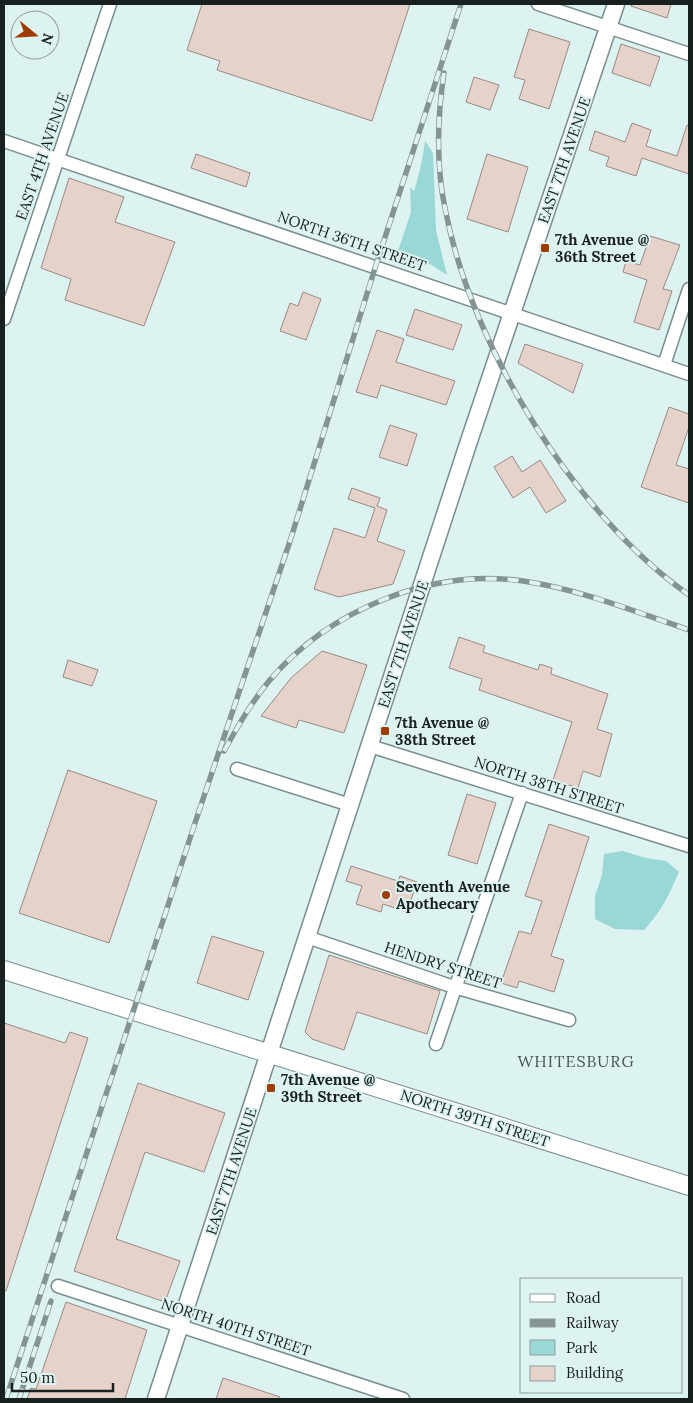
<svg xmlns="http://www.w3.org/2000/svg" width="693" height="1403" font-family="Lora,serif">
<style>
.green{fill:#99d8d4}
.building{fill:#e5d2cb;stroke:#9a8982}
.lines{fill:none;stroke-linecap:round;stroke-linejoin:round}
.minor-casing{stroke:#798d8c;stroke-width:15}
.tertiary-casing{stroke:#798d8c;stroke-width:19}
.secondary-casing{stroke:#798d8c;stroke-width:20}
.minor{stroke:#fff;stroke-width:12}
.tertiary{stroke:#fff;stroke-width:16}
.secondary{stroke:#fff;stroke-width:18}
.rail-casing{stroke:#849493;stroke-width:5.5}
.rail{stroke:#ddf3f1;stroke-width:4;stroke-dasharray:11;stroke-linecap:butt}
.poi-dot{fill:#9f3c00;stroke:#ddf3f1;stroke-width:2}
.labels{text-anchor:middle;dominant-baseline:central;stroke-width:4;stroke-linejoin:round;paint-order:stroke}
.street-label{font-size:15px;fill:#182020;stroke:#ddf3f1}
.poi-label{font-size:15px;font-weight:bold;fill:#182020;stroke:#ddf3f1;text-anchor:start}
.neighbourhood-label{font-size:16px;letter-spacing:1px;fill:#455857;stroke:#ddf3f1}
</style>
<rect width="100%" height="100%" fill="#ddf3f1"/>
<!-- green -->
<path class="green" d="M 431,109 L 425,141 L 433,153 L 436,230 L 447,275 L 430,264 C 415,265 403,266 389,258 L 399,248 L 411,212 L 410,187 L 414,191 C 423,165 425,136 431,109 Z
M 623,851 L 646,858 L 666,861 L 679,872 C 669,895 661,912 644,930 L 615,929 L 595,919 L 595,896 L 602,875 L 604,854 Z"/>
<!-- building -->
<path class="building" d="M 202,4 L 410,4 L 372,121 L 217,70 L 220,61 L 187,50 Z
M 631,4 L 671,4 L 667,18 L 631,6 Z
M 529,29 L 570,42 L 549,109 L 519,99 L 525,80 L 514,77 Z
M 621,44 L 660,57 L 650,86 L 612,73 Z
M 474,77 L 499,85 L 490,110 L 466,102 Z
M 632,123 L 651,130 L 646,146 L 677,156 L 687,125 L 689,125 L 689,174 L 642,158 L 636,176 L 606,166 L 609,157 L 589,150 L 595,131 L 625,142 Z
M 196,154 L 250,173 L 246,187 L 191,168 Z
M 487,154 L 528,167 L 508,232 L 467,219 Z
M 69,178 L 124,197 L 115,222 L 175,242 L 144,326 L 65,300 L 71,279 L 41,268 Z
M 650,236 L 680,245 L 663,289 L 672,291 L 659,330 L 634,322 L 647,280 L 623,272 L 626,261 L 640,265 Z
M 303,292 L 321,299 L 306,340 L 280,331 L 290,303 L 298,306 Z
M 415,309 L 462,325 L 453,350 L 406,335 Z
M 377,330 L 404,339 L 396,362 L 455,381 L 446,405 L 381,385 L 377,398 L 356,392 Z
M 525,344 L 583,364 L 573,393 L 518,363 Z
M 669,407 L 689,414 L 689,427 L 676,465 L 689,469 L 689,503 L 641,487 Z
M 390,425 L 417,434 L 407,466 L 379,457 Z
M 512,456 L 522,472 L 540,460 L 566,501 L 546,513 L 530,487 L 513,498 L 494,467 Z
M 352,488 L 380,498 L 377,506 L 387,510 L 377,541 L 405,551 L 393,584 L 339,597 L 314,589 L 334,528 L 365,538 L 375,508 L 348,499 Z
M 459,637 L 485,646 L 483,652 L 538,670 L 540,664 L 552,668 L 551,674 L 608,694 L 597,729 L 612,734 L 600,777 L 583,771 L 578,788 L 553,780 L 572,722 L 479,690 L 482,679 L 449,668 Z
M 322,651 L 367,665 L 344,733 L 299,720 L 296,728 L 261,716 L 291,678 Z
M 68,660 L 98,670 L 92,686 L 63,677 Z
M 68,770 L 157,801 L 109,943 L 19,913 Z
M 467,794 L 496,803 L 477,864 L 448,855 Z
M 549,824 L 589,837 L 551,956 L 564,960 L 554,992 L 519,981 L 517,988 L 501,983 L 519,931 L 531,934 L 542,901 L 525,896 Z
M 351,866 L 398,881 L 400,876 L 417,882 L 407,912 L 383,904 L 381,912 L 356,904 L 362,886 L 346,881 Z
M 212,936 L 264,952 L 248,1000 L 197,983 Z
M 329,955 L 440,991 L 427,1034 L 357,1012 L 344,1050 L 312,1039 L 305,1032 Z
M 4,1023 L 65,1043 L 70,1032 L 88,1038 L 6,1291 L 4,1291 Z
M 138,1083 L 225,1113 L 204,1172 L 145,1152 L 116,1239 L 180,1261 L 165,1302 L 74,1271 Z
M 66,1302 L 147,1330 L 125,1399 L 27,1399 L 31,1388 L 36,1389 Z
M 223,1378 L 280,1397 L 279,1399 L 216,1399 Z"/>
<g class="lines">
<!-- minor casing -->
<g class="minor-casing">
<path id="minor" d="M 538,4 L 689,54
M 4,141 L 689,374
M 4,319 L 110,4
M 664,365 L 689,289
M 370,746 L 689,846
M 237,769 L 350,805
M 307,937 L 454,987 L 569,1020
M 436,1044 L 522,793
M 58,1286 L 403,1399"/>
</g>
<!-- tertiary casing -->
<g class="tertiary-casing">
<path id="tertiary" d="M 156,1399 L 468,444 L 616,4"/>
</g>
<!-- secondary casing -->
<g class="secondary-casing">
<path id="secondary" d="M 4,970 L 689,1186"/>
</g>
<!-- minor -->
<use href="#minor" class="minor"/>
<!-- tertiary -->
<use href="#tertiary" class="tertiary"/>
<!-- secondary -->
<use href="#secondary" class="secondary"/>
<!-- rail casing -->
<g class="rail-casing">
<path id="rail" d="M 444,73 C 437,119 436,168 446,213 C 473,349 575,515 689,595
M 224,751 C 238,726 251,703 269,681 C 329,610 430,568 523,581 C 579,589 636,612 689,630
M 6,1399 L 196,820 L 291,538 L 375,268 L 461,4
M 19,1399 L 51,1301"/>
</g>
<!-- rail -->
<use href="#rail" class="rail"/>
</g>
<!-- markers -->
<g class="poi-dot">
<rect x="540" y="243" width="10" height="10" rx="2.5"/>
<rect x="380" y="726" width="10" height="10" rx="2.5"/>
<circle cx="386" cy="895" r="5"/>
<rect x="266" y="1083" width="10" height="10" rx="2.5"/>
</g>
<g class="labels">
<!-- street labels -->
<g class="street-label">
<text transform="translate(42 156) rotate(-71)">EAST 4TH AVENUE</text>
<text transform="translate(564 160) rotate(-71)">EAST 7TH AVENUE</text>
<text transform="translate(352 241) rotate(19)">NORTH 36TH STREET</text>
<text transform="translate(403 644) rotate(-72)">EAST 7TH AVENUE</text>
<text transform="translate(549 785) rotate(18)">NORTH 38TH STREET</text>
<text transform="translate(443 965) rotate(18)">HENDRY STREET</text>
<text transform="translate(475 1118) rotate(18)">NORTH 39TH STREET</text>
<text transform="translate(231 1171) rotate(-72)">EAST 7TH AVENUE</text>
<text transform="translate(236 1327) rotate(18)">NORTH 40TH STREET</text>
</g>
<!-- poi labels -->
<g class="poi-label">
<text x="555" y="239">7th Avenue @<tspan x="555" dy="17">36th Street</tspan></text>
<text x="395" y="722">7th Avenue @<tspan x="395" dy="17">38th Street</tspan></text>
<text x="396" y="886">Seventh Avenue<tspan x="396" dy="17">Apothecary</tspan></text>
<text x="281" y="1079">7th Avenue @<tspan x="281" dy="17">39th Street</tspan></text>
</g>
<!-- neighbourhood labels -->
<g class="neighbourhood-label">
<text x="576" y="1061">WHITESBURG</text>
</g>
</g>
<!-- border -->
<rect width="693" height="1403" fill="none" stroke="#182020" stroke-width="10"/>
<!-- legend -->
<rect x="520" y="1278" width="162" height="115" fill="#ddf3f1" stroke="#8e9f9d"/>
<rect x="530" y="1294" width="25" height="8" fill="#ffffff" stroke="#8e9f9d"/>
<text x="566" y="1303" font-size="15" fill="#182020">Road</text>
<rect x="530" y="1319" width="25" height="8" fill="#849493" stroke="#8e9f9d"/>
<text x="566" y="1328" font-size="15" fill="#182020">Railway</text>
<rect x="530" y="1340" width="25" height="15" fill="#99d8d4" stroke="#8e9f9d"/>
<text x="566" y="1353" font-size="15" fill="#182020">Park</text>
<rect x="530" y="1366" width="25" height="15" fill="#e5d2cb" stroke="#8e9f9d"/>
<text x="566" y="1378" font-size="15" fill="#182020">Building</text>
<!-- north arrow -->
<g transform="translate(35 35) rotate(108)"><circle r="24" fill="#ddf3f1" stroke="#8e9f9d"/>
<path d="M0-4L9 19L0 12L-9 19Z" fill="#9f3c00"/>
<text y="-8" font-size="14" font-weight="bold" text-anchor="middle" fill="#182020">N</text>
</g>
<!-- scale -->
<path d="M12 1383v8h101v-8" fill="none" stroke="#182020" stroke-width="2.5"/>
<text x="20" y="1383" font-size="15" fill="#182020" stroke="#ddf3f1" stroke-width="4" paint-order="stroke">50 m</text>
</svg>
